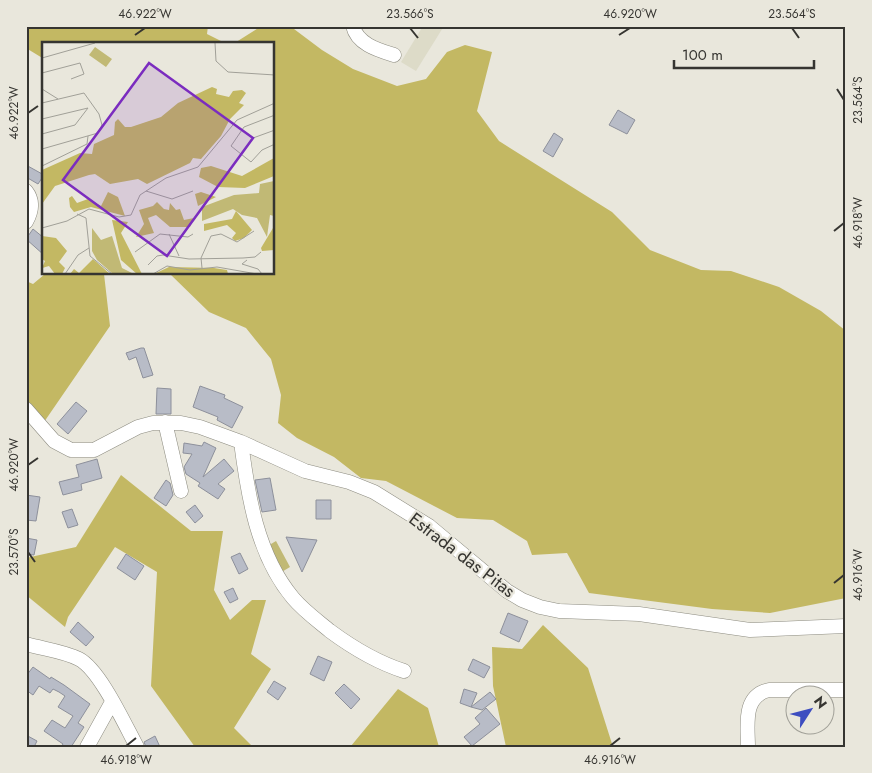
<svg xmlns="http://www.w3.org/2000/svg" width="872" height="773" font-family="Jost,sans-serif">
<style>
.built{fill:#dddbc8}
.green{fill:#c1b975}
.forest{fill:#c3b863}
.building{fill:#b8bcc7;stroke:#8d909b}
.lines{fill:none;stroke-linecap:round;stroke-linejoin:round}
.minor-casing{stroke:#8d8c81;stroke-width:15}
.minor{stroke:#fff;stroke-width:14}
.ticks{fill:none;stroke:#363531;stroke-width:2}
.labels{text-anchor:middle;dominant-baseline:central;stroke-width:4.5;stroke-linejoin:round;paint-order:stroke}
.street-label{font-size:18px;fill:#363531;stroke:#e9e7dc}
.inset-road{fill:none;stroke:#a1a098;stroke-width:1}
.view{fill:#7b2cbf;fill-opacity:0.15;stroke:#7b2cbf;stroke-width:2.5}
.inset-edge{fill:none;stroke:#363531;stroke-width:2.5}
.neatline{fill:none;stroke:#363531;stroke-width:2}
.ticks-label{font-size:12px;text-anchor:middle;fill:#363531}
</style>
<rect width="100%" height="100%" fill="#e9e7dc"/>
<!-- built -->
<path class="built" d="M 423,26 L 444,26 L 416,71 L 401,62 Z"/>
<!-- green -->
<path class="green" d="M 276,541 L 290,567 L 280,573 L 266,547 Z"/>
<!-- forest -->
<path class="forest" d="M 26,26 L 208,26 L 207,34 L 227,44 L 44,44 L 44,59 L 26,48 Z
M 290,26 L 322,50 L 353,69 L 397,86 L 426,79 L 447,52 L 465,45 L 492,52 L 477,111 L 499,141 L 612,212 L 650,250 L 701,270 L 731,271 L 779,287 L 821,311 L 846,331 L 846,598 L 770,613 L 712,609 L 589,593 L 567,553 L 532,555 L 527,541 L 493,520 L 457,518 L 386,481 L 361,478 L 334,457 L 297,438 L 278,423 L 281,395 L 271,359 L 246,328 L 209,312 L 170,274 L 274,274 L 274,44 L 233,44 L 260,27 Z
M 45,274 L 104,274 L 110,326 L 42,425 L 26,401 L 26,281 L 33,284 Z
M 121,475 L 191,531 L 223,531 L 214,590 L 230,620 L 252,600 L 266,600 L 251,654 L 271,669 L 234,728 L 253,747 L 195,747 L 151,686 L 157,572 L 115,547 L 68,617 L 65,627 L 26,595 L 26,558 L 76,547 Z
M 543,625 L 588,668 L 613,747 L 506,747 L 493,686 L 492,647 L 522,649 Z
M 398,689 L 428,708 L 439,747 L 351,746 Z"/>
<!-- building -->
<path class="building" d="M 618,110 L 635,120 L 627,134 L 609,125 Z
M 554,133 L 563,139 L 553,157 L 543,151 Z
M 26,165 L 44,175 L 38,184 L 26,177 Z
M 33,229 L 44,238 L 44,255 L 26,239 Z
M 141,348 L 144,348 L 153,375 L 143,378 L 136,357 L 129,360 L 126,353 Z
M 200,386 L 225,395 L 224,398 L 243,407 L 232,428 L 217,420 L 218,417 L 193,407 Z
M 157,388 L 171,389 L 171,414 L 156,414 Z
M 76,402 L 87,411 L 68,434 L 57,424 Z
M 204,442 L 216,448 L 203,477 L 224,459 L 234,471 L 218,484 L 225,489 L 218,499 L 198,486 L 200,483 L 186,474 L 184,467 L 192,454 L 183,453 L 184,443 L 202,446 Z
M 97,459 L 102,478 L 81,484 L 82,490 L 63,495 L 59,482 L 79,477 L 76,465 Z
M 270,478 L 276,510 L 262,512 L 255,480 Z
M 166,480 L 170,483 L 173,495 L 166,506 L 154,498 Z
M 26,495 L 40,497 L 36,521 L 26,520 Z
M 316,500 L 331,500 L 331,519 L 316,519 Z
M 195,505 L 203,516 L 195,523 L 186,512 Z
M 72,509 L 78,525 L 68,528 L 62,512 Z
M 286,537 L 317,540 L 302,572 Z
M 26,538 L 37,540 L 34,555 L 26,554 Z
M 240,553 L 248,569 L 239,574 L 231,557 Z
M 126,554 L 144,566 L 135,580 L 117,568 Z
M 233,588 L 238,599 L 230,603 L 224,592 Z
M 508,613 L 528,621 L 519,642 L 500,633 Z
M 78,622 L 94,637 L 86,646 L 70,632 Z
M 318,656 L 332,662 L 324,681 L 310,674 Z
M 473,659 L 490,667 L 484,678 L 468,670 Z
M 33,667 L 50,679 L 51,677 L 64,685 L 90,704 L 78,723 L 84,727 L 71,747 L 61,747 L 63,744 L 44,731 L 52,720 L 65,728 L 73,716 L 58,707 L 65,696 L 59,692 L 53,689 L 50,693 L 39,686 L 33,695 L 26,690 L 26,676 Z
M 274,681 L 286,688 L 278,700 L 267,692 Z
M 344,684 L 360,699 L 351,709 L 335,693 Z
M 464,689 L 477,693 L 471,707 L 460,703 Z
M 490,692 L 496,699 L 482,710 L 471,707 Z
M 486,708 L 500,724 L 472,746 L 464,737 L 480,724 L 475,718 Z
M 26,735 L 37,741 L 34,747 L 26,747 Z
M 155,736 L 160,747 L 146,747 L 144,742 Z"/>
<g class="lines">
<!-- minor casing -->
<g class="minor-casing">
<path id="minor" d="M 353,26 C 357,44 378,50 394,55
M 26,191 C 34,201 32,211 26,222
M 26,409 L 54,441 L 71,450 L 94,450 L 138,427 L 153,423 L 181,423 L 200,427 L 241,442 L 305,471 L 349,482 L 374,492 L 429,526 L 507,591 L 522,600 L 540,607 L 559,611 L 639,614 L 750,630 L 846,626
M 165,422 L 181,491
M 241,442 C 248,496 257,555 293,598 C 304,611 318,621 330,631 C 353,648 376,662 404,671
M 26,644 C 43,649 63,651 79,659 C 100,670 125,725 137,747
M 87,747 L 112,702
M 748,747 C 748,726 742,696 769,690 L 846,690"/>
</g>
<!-- minor -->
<use href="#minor" class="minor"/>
</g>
<!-- ticks -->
<path class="ticks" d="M 410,28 L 418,38M 792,28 L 799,38M 135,35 L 145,28M 619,35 L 630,28M 837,89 L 844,100M 28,113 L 38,106M 834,231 L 844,223M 28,465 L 38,458M 28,552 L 35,562M 834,583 L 844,575M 126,746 L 136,738M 610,746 L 620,738"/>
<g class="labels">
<!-- street labels -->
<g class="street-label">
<text transform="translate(462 555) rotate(37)">Estrada das Pitas</text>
</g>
</g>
<!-- overview -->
<g transform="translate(42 42)">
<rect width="232" height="232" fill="#e9e7dc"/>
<path d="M 53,5 L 70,17 L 64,25 L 47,13 ZM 232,139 L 232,174 L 228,173 L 225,195 L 215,176 L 200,173 L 191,167 L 160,179 L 160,165 L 192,153 L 217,151 L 218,142 ZM 50,186 L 59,198 L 70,194 L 80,226 L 92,232 L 71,232 L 55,218 L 50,209 Z" fill="#c1b975"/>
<path d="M 170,45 L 175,47 L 174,52 L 187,55 L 191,49 L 200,48 L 204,51 L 197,61 L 202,63 L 188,77 L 179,94 L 159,117 L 151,116 L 148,121 L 105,142 L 96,137 L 68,142 L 53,132 L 47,133 L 13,144 L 0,162 L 0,128 L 38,111 L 50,112 L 52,102 L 72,93 L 73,80 L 76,77 L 83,85 L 89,85 L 119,75 L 136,61 ZM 232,116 L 232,134 L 203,146 L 176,145 L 157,135 L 159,126 L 169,124 L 200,134 ZM 66,150 L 76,155 L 83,174 L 49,165 L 32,170 L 28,165 L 27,156 L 30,154 L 35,161 L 46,157 L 59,164 ZM 159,150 L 174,155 L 156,164 L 153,152 ZM 115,160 L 122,167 L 127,168 L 128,161 L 134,168 L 138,167 L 142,178 L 152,176 L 148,185 L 128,185 L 114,173 L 106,176 L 112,191 L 94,195 L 102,182 L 97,168 L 111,164 ZM 194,169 L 210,188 L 202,196 L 193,199 L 190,196 L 194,191 L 185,183 L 162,189 L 162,182 L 190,177 ZM 70,178 L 86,180 L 79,191 L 100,232 L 95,232 L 79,218 ZM 231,186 L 232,208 L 220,209 L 219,206 ZM 0,194 L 14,196 L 25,209 L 17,220 L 23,226 L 20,232 L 13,232 L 7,224 L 0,226 L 3,219 L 0,217 ZM 51,217 L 68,232 L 28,232 L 32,227 L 37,231 ZM 127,225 L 172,226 L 185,228 L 186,232 L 112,232 Z" fill="#c3b863"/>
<path class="inset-road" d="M 173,1 L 174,19 L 186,30 L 233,33M 0,16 L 53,1M 0,31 L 38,21M 29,37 L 42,32 L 38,21M 0,47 L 16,57M 0,61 L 42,51 L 57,72 L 60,83 L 56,91 L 0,107M 233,73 L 202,85 L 189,104 L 209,120 L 220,108 L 233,102M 0,77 L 46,66M 0,92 L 33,83 L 46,66M 199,113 L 211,96 L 233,88M 0,124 L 45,102 L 46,94M 104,149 L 130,157 L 151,149M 35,172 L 44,176 L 48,214 L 70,232M 0,186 L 25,179 L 47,167 L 77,175 L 89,173 L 98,153 L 124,136 L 156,125 L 195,78 L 233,61M 127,192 L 137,214M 93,210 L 118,192 L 146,195 L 151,192M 205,218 L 200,222 L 216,227 L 220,232M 106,223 L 115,214 L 121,213 L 147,217 L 201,216 L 213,215 L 219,210M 160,226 L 159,216 L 169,194 L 179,192 L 195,200 L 212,189M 23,232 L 36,213 L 47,206M 111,232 L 125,224 L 148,228 L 175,225 L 215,232"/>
<path class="view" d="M 107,21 L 211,96 L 125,214 L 21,138 Z"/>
<rect width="232" height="232" class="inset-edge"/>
</g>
<!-- border -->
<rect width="872" height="773" fill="none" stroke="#e9e7dc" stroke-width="55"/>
<!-- north arrow -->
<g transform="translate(810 710) rotate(54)"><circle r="24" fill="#e9e7dc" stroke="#a1a098"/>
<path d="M0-4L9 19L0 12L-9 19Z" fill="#3d4dc0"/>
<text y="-8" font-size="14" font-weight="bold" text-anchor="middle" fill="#363531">N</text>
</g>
<!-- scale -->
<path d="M674 60v8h140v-8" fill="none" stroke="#363531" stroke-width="2.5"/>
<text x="682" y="60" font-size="15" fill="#363531" stroke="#e9e7dc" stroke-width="4" paint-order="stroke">100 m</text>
<rect x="28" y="28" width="816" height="718" class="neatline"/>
<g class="ticks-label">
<text x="145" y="18">46.922°W</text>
<text x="410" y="18">23.566°S</text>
<text x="630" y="18">46.920°W</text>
<text x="792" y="18">23.564°S</text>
<text transform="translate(858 100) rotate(-90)" y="4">23.564°S</text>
<text transform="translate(14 113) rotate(-90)" y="4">46.922°W</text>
<text transform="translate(858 223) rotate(-90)" y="4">46.918°W</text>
<text transform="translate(14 465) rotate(-90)" y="4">46.920°W</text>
<text transform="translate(14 552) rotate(-90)" y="4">23.570°S</text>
<text transform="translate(858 575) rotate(-90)" y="4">46.916°W</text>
<text x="126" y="764">46.918°W</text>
<text x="610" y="764">46.916°W</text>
</g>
</svg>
